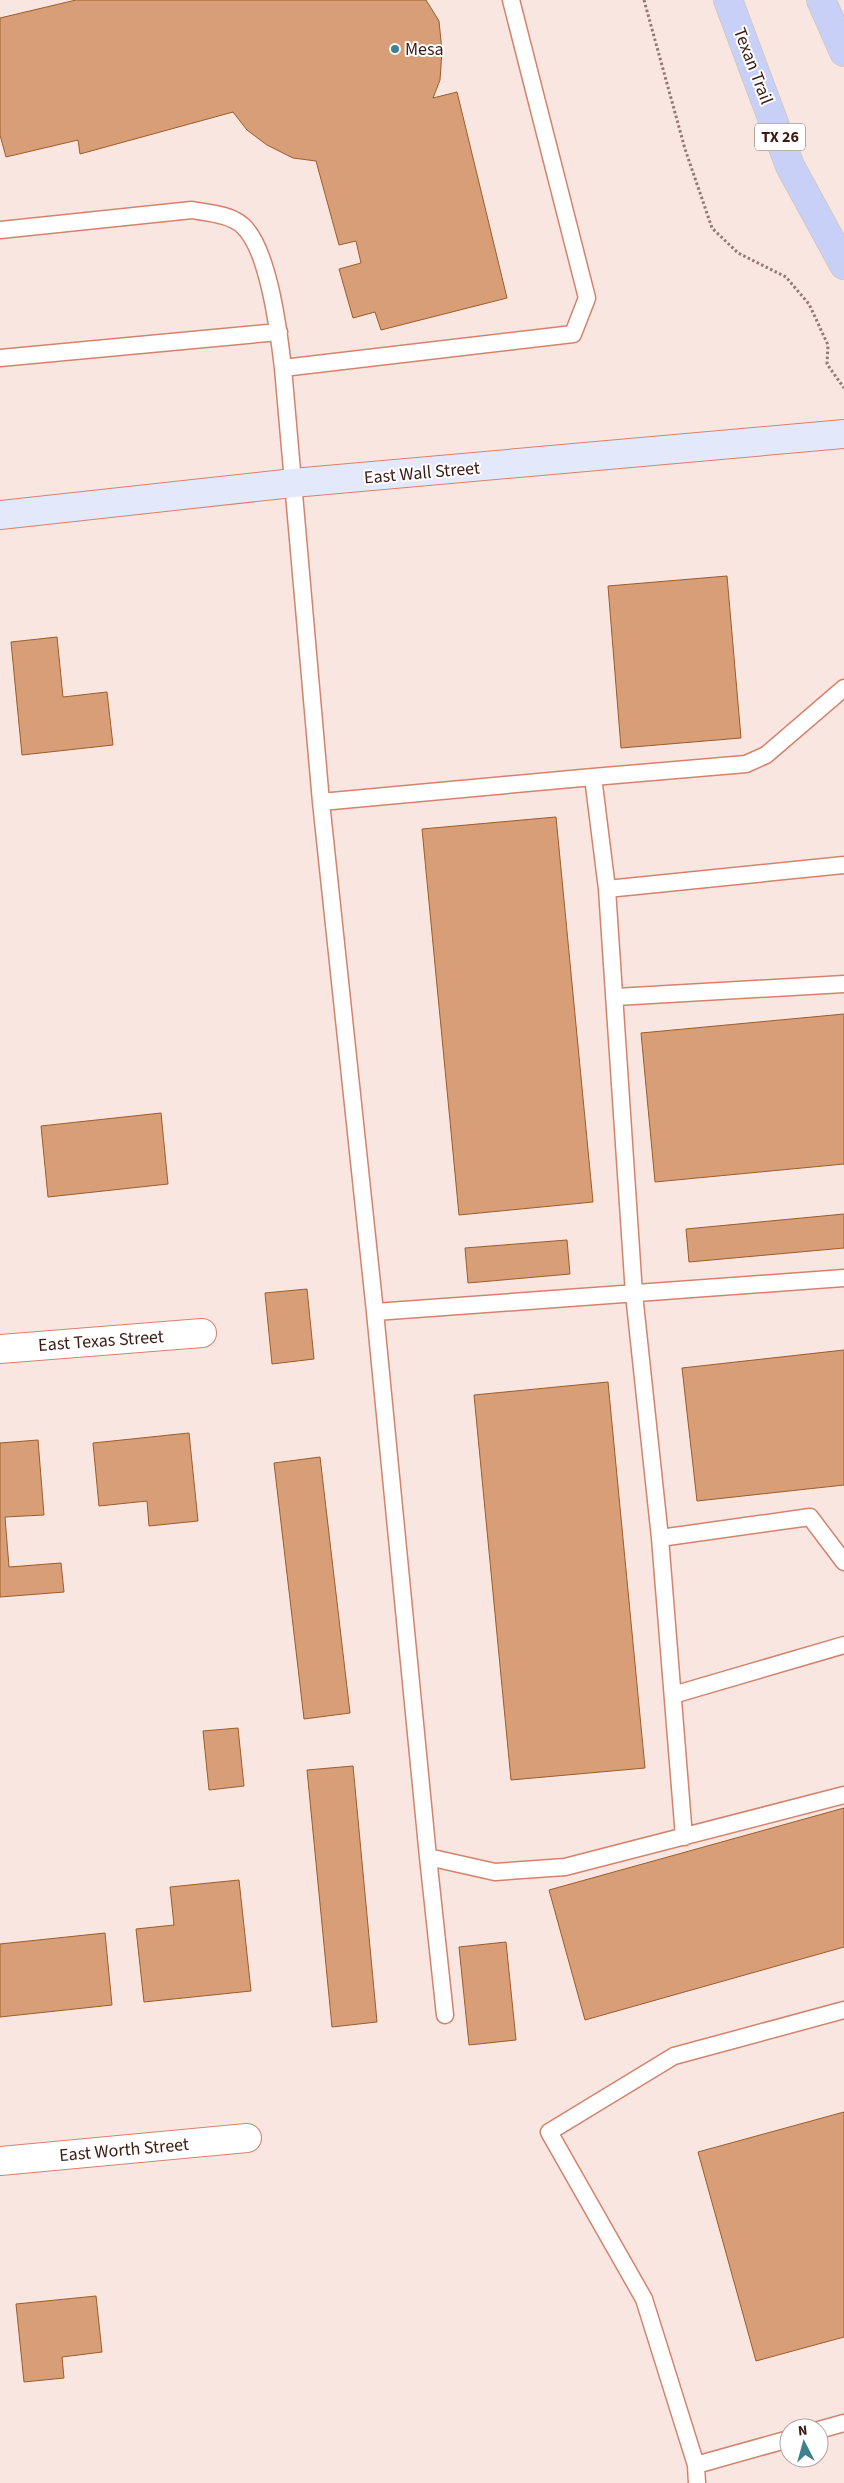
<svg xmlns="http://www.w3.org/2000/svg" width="844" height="2483" font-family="'Source Sans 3',sans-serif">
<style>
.building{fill:#d79e78;stroke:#9e5c28}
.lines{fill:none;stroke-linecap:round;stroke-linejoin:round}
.lane-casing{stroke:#d5826c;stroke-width:19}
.street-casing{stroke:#d5826c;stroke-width:30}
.secondary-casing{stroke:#d5826c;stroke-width:30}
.primary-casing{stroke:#d0c8c6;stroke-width:30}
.path{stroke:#947973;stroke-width:3;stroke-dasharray:2.5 2.5;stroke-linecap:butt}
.lane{stroke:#fff;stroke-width:16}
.street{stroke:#fff;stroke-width:28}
.secondary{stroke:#e4e8fb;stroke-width:28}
.primary{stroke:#c8d0f8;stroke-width:28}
.poi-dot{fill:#3e8191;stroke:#fff;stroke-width:2}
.labels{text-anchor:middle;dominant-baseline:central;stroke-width:4;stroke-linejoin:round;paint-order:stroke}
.shield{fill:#fff;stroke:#765f5a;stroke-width:1}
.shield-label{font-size:16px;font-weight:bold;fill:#3c1b13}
.poi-label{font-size:18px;fill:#3c1b13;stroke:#fff;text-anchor:start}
.street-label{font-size:18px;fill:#3c1b13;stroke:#fff}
</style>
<rect width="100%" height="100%" fill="#f9e6e1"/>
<!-- building -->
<path class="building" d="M 76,0 L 426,0 L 439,21 L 442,51 L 440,80 L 433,98 L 457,92 L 507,298 L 381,330 L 375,312 L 353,318 L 339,269 L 361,263 L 356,241 L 339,245 L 316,161 L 293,158 L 267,145 L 247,130 L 233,112 L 80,154 L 78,140 L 6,157 L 0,135 L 0,18 Z
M 727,576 L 741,738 L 621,748 L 608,586 Z
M 57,637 L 63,697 L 107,692 L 113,745 L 22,755 L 11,642 Z
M 556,817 L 593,1202 L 459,1215 L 422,829 Z
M 844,1014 L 844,1164 L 655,1182 L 641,1033 Z
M 161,1113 L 168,1184 L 48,1197 L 41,1126 Z
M 844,1214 L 844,1248 L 689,1262 L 686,1229 Z
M 567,1240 L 570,1274 L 468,1283 L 465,1248 Z
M 307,1289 L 314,1359 L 272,1364 L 265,1293 Z
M 844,1350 L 844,1485 L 697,1501 L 682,1368 Z
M 608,1382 L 645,1768 L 511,1780 L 474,1395 Z
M 189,1433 L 198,1521 L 149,1526 L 147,1501 L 99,1506 L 93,1443 Z
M 38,1440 L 44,1515 L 5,1517 L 9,1567 L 61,1563 L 64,1592 L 0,1597 L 0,1443 Z
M 320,1457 L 350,1713 L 304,1719 L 274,1463 Z
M 238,1728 L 244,1786 L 209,1790 L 203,1731 Z
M 353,1766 L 377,2022 L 332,2027 L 307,1770 Z
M 844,1808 L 844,1947 L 585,2020 L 549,1890 Z
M 239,1880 L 251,1991 L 144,2002 L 136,1929 L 174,1925 L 170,1887 Z
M 105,1933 L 112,2005 L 0,2017 L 0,1944 Z
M 506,1942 L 516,2040 L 469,2045 L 459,1947 Z
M 844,2112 L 844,2337 L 756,2361 L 698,2152 Z
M 96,2296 L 102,2352 L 62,2357 L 64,2378 L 24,2382 L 16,2304 Z"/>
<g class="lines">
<!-- lane casing -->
<g class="lane-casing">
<path id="lane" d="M 0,230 L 192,210 C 208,213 230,214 243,226 C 269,250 279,333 283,368
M 0,358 L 279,332
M 321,802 L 593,777
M 607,889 L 844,865
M 616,997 L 844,984
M 844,1278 L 375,1312 L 428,1857 L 495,1872 L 565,1867 L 844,1795
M 375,1312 L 321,802 L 283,368 L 573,334 L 587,298 L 511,0
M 660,1538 L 810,1517 L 844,1562
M 673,1695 L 844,1645
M 684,1837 L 660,1538 L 634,1294 L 607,889 L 593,777 L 746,764 L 766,755 L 844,688
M 428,1857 L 445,2015
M 819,2430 L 844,2423
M 696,2465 L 789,2439
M 697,2483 L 696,2465 L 644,2299 L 549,2132 L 674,2056 L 844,2010"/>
</g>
<!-- street casing -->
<g class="street-casing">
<path id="street" d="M 0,1349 L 202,1333
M 0,2161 L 247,2138"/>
</g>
<!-- secondary casing -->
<g class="secondary-casing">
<path id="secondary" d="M 0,515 L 293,483 L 844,434"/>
</g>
<!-- primary casing -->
<g class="primary-casing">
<path id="primary" d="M 728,0 L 790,166 L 844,265
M 821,0 L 844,52"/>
</g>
<!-- path -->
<path class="path" d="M 644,0 L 685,149 L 712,228 L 738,253 L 786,277 L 809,304 L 828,345 L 827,364 L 844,388"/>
<!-- lane -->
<use href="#lane" class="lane"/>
<!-- street -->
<use href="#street" class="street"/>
<!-- secondary -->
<use href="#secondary" class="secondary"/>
<!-- primary -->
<use href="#primary" class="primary"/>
</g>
<!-- markers -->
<circle class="poi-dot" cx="395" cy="49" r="5"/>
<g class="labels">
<!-- shield labels -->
<rect class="shield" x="755" y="123.5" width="50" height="27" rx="4"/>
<g class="shield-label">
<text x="780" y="137">TX 26</text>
</g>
<!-- poi labels -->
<g class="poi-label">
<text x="405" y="49">Mesa</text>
</g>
<!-- street labels -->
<g class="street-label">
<text transform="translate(753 66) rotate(69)">Texan Trail</text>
<text transform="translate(422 473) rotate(-5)">East Wall Street</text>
<text transform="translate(101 1341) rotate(-4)">East Texas Street</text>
<text transform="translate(124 2150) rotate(-5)">East Worth Street</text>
</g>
</g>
<!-- north arrow -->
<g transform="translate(804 2443) rotate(354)"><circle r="24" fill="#ffffff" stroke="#b1a4a1"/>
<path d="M0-4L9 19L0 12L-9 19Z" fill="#3e8191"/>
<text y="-8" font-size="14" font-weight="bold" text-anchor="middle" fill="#3c1b13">N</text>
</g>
</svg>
